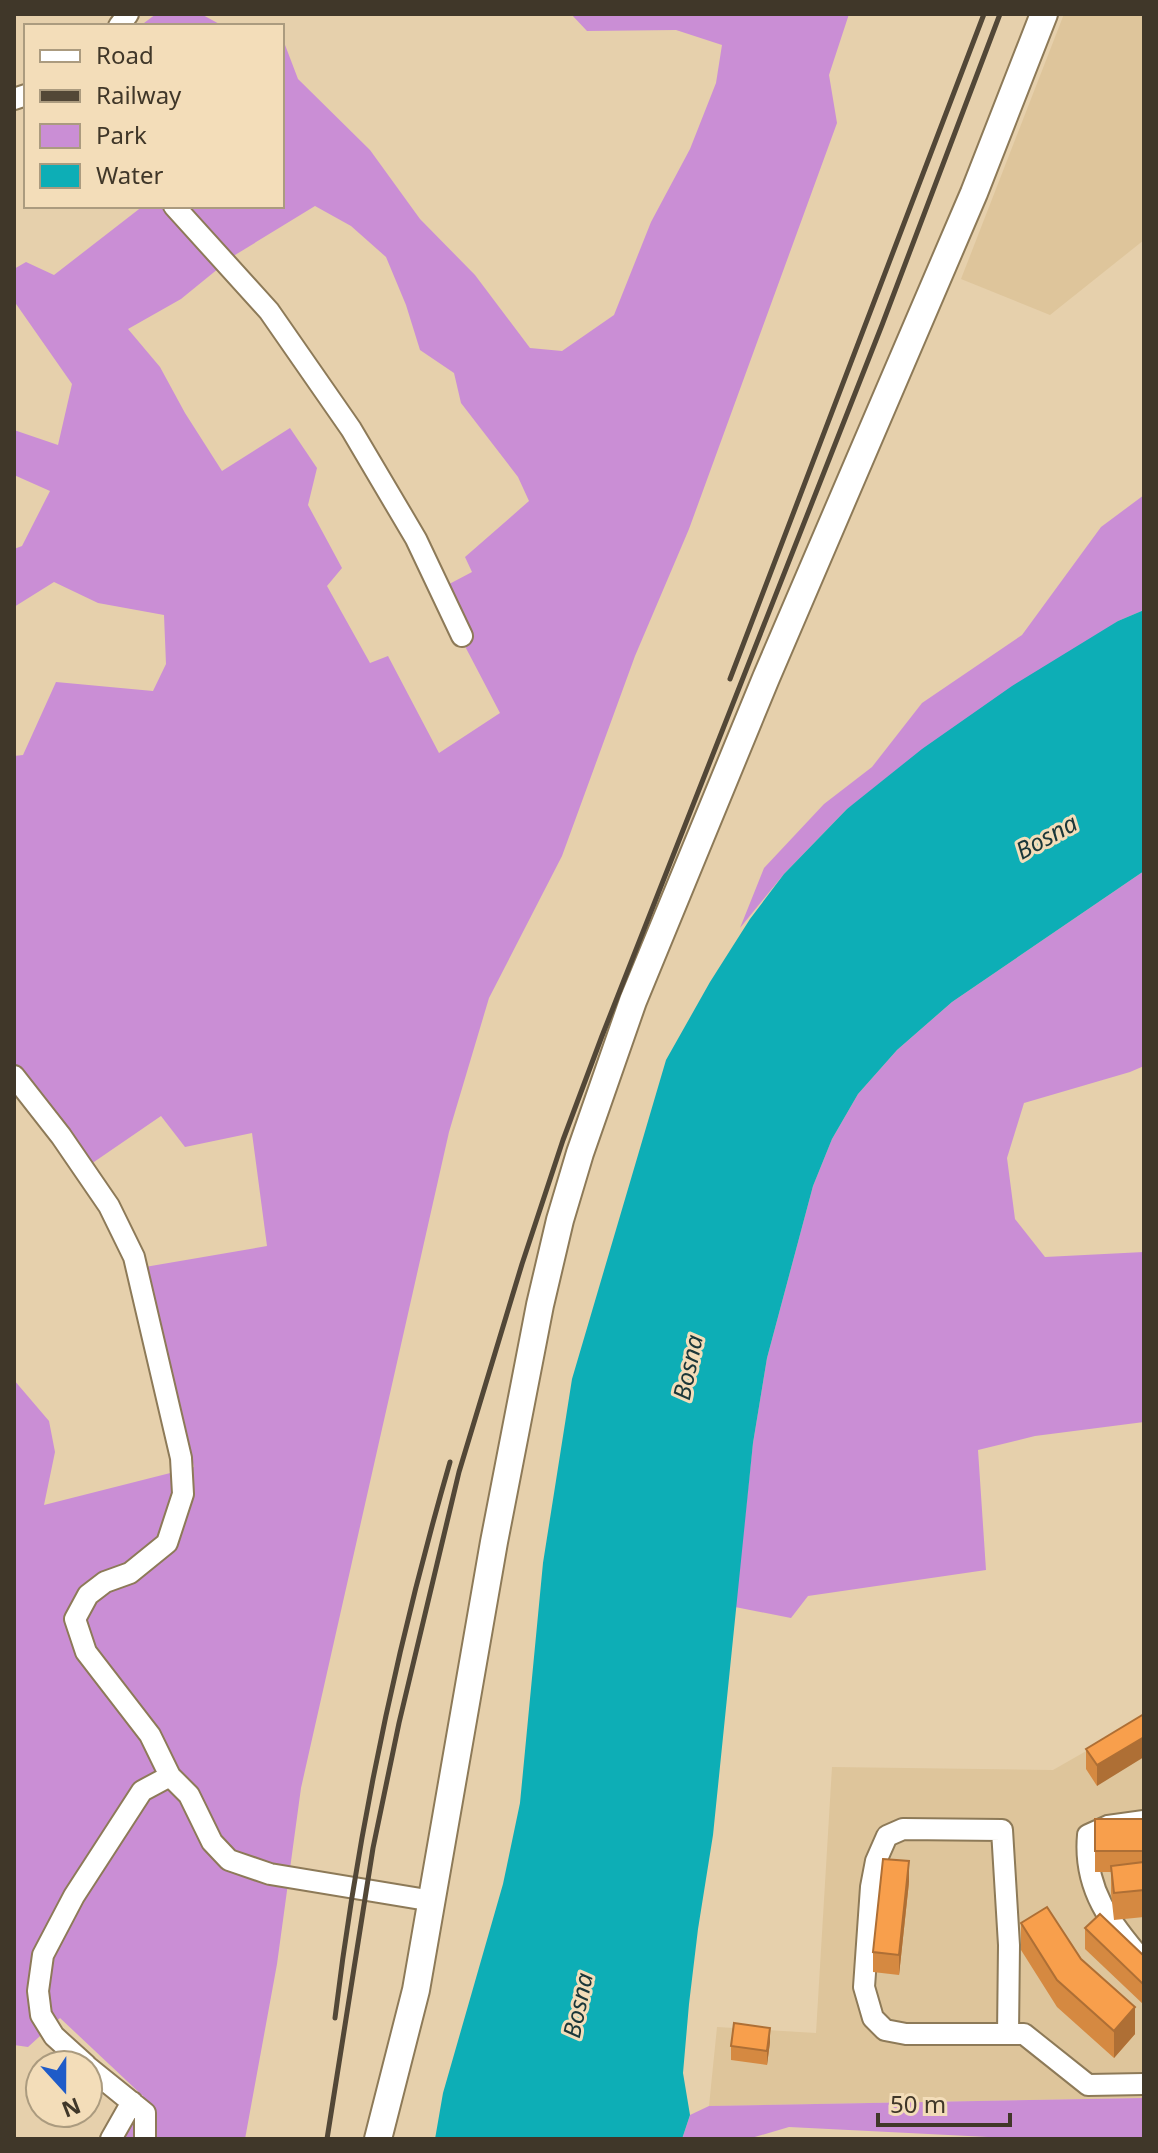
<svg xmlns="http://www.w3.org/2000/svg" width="1158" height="2153" font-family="'Noto Sans',sans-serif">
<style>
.built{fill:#dec59b}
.green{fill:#ca8ed5;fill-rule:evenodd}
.water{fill:#0daeb6}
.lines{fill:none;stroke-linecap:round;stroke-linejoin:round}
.minor-casing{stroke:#8d7a58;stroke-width:24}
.major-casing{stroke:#8d7a58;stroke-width:30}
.minor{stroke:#fff;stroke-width:20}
.major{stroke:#fff;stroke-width:26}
.rail{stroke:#524737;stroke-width:5}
.wall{fill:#d58941}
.shaded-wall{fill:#ae6f35}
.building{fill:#f89f4c;stroke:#ae6f35;stroke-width:2}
.labels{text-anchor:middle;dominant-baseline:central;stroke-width:6;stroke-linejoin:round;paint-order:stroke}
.water-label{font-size:24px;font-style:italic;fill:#1b3739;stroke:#f3ddb9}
</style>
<rect width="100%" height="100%" fill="#e6d0ac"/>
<!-- built -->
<path class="built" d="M 1064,14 L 1144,14 L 1144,240 L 1050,315 L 961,279 Z
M 1144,1718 L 1144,2098 L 709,2106 L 717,2027 L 816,2033 L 832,1767 L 1053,1770 Z"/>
<!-- green -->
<path class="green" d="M 156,14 L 201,14 L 223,26 L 146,26 L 144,23 Z
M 571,14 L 849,14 L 829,75 L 837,123 L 689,529 L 635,656 L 562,856 L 489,998 L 449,1132 L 301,1788 L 277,1964 L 245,2139 L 125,2139 L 144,2097 L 60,2018 L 28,2047 L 14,2045 L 14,1380 L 49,1421 L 55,1452 L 44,1505 L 194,1467 L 145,1267 L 267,1246 L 252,1133 L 185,1147 L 161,1116 L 91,1164 L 14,1064 L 14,756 L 23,755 L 56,682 L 153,691 L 166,664 L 164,615 L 98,603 L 54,582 L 14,607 L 14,549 L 22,546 L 50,491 L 14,475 L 14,430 L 58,445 L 72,384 L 14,301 L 14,269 L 26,262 L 54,275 L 143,206 L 282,206 L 282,37 L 298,79 L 370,150 L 420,219 L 475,275 L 530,348 L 562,351 L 614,315 L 651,222 L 690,149 L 716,83 L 722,45 L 676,30 L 587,31 ZM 315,206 L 351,226 L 386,257 L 406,305 L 420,350 L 454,373 L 461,403 L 518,477 L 529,501 L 465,557 L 472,572 L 436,591 L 500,713 L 439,753 L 388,656 L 370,663 L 327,586 L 342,568 L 308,505 L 317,468 L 290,428 L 222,471 L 185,413 L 160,367 L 128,329 L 181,299 L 235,255 Z
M 1144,495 L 1144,610 L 1118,621 L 847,809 L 784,874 L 740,928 L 764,868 L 824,804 L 872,767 L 922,703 L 1022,635 L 1101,527 Z
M 1144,871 L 1144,1066 L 1130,1072 L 1024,1103 L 1007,1158 L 1015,1219 L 1045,1257 L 1144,1252 L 1144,1422 L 1035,1436 L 978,1450 L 986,1570 L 808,1596 L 791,1618 L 735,1607 L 753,1443 L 767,1358 L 813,1186 L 832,1139 L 858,1094 L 897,1050 L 952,1002 Z
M 1144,2098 L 1144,2139 L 1029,2139 L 789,2127 L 748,2139 L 682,2139 L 690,2115 L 709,2106 Z"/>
<!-- water -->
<path class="water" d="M 1144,610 L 1144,871 L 952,1002 L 897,1050 L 858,1094 L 832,1139 L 813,1186 L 767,1358 L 753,1443 L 713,1835 L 698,1929 L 689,2004 L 683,2073 L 690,2115 L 682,2139 L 435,2139 L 443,2093 L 503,1884 L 520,1803 L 543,1563 L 572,1379 L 666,1060 L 710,982 L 750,919 L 784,874 L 847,809 L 922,749 L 1012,686 L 1118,621 Z"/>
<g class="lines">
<!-- minor casing -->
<g class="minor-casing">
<path id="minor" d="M 119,26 L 128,14
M 14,99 L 26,95
M 174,206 L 269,311 L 351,429 L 416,539 L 462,636
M 14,1076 L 61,1136 L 109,1206 L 134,1257 L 181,1458 L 183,1494 L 167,1543 L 130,1573 L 105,1582 L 88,1595 L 75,1619 L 86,1652 L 150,1735 L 170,1776 L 142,1791 L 74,1896 L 43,1955 L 38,1991 L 41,2015 L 54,2036 L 86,2065
M 170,1776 L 189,1795 L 212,1842 L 229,1860 L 270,1874 L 433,1901
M 1144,1821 L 1108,1826 L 1088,1835 C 1083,1889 1111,1924 1144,1962
M 1008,2034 L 906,2034 L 885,2030 L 873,2018 L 864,1987 L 871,1887 L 876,1861 L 887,1836 L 903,1829 L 1002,1830 L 1009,1945 L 1008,2034 L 1024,2034 L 1088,2085 L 1144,2084
M 88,2067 L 145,2113 L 145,2139
M 111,2139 L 132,2102"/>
</g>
<!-- major casing -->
<g class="major-casing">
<path id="major" d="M 378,2139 L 416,1990 L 494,1542 L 540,1305 L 560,1220 L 580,1153 L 633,1001 L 766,678 L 974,193 L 1044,14"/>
</g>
<!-- minor -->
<use href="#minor" class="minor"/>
<!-- major -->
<use href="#major" class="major"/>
<!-- rail -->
<path class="rail" d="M 730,679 L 984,14
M 335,2018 C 358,1829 397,1645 450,1462
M 327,2139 L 373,1848 L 399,1723 L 459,1472 L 522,1264 L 563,1140 L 602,1036 L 882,325 L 1000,14"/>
</g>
<!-- wall -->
<path class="wall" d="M 1144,1714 L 1097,1786 L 1086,1769 L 1086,1749 Z
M 1095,1819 L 1144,1819 L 1144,1917 L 1114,1920 L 1111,1893 L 1111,1872 L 1095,1872 Z
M 909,1882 L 899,1975 L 873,1972 L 873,1952 Z
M 1021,1923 L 1081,1959 L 1135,2034 L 1114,2058 L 1057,2007 L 1021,1950 Z
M 1085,1928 L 1144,1956 L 1144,2005 L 1085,1949 Z
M 770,2042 L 767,2065 L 731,2060 L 731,2046 Z"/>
<!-- shaded-wall -->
<path class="shaded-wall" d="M 1144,1737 L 1144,1757 L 1097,1786 L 1097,1765 Z
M 909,1861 L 909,1882 L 899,1975 L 899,1955 Z
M 1135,2007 L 1135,2034 L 1114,2058 L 1114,2031 Z
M 770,2028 L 770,2042 L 767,2065 L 767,2051 Z"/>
<!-- building -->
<path class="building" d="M 1144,1714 L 1144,1737 L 1097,1765 L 1086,1749 Z
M 1095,1819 L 1144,1819 L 1144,1851 L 1095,1851 Z
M 883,1859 L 909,1861 L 899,1955 L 873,1952 Z
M 1144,1862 L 1144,1890 L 1114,1893 L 1111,1866 Z
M 1047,1907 L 1081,1959 L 1135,2007 L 1114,2031 L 1057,1980 L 1021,1923 Z
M 1100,1914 L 1144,1956 L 1144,1985 L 1085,1928 Z
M 734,2023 L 770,2028 L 767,2051 L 731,2046 Z"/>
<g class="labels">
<!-- water labels -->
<g class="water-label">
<text transform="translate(1046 836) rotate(-29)">Bosna</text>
<text transform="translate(687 1367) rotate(-78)">Bosna</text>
<text transform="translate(577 2005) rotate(-78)">Bosna</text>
</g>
</g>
<!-- border -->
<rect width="1158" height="2153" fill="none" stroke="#403729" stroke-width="32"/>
<!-- legend -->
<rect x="24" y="24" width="260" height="184" fill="#f3ddb9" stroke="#ab9b7f" stroke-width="2"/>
<rect x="40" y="50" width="40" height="12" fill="#ffffff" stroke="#ab9b7f" stroke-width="2"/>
<text x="96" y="64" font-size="24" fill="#403729">Road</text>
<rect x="40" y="90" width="40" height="12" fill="#524737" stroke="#ab9b7f" stroke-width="2"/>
<text x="96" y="104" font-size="24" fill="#403729">Railway</text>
<rect x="40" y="124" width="40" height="24" fill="#ca8ed5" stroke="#ab9b7f" stroke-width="2"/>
<text x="96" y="144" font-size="24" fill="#403729">Park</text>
<rect x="40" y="164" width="40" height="24" fill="#0daeb6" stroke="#ab9b7f" stroke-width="2"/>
<text x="96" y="184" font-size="24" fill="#403729">Water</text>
<!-- north arrow -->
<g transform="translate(64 2089) rotate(159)"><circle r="38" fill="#f3ddb9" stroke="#ab9b7f" stroke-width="2"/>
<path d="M0-6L14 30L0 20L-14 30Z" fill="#1f5bc8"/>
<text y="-12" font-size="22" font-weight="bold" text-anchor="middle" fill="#403729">N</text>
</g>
<!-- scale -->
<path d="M878 2113v12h132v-12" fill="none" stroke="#403729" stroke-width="4"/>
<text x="890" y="2113" font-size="24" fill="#403729" stroke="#f3ddb9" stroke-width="6" paint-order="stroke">50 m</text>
</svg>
